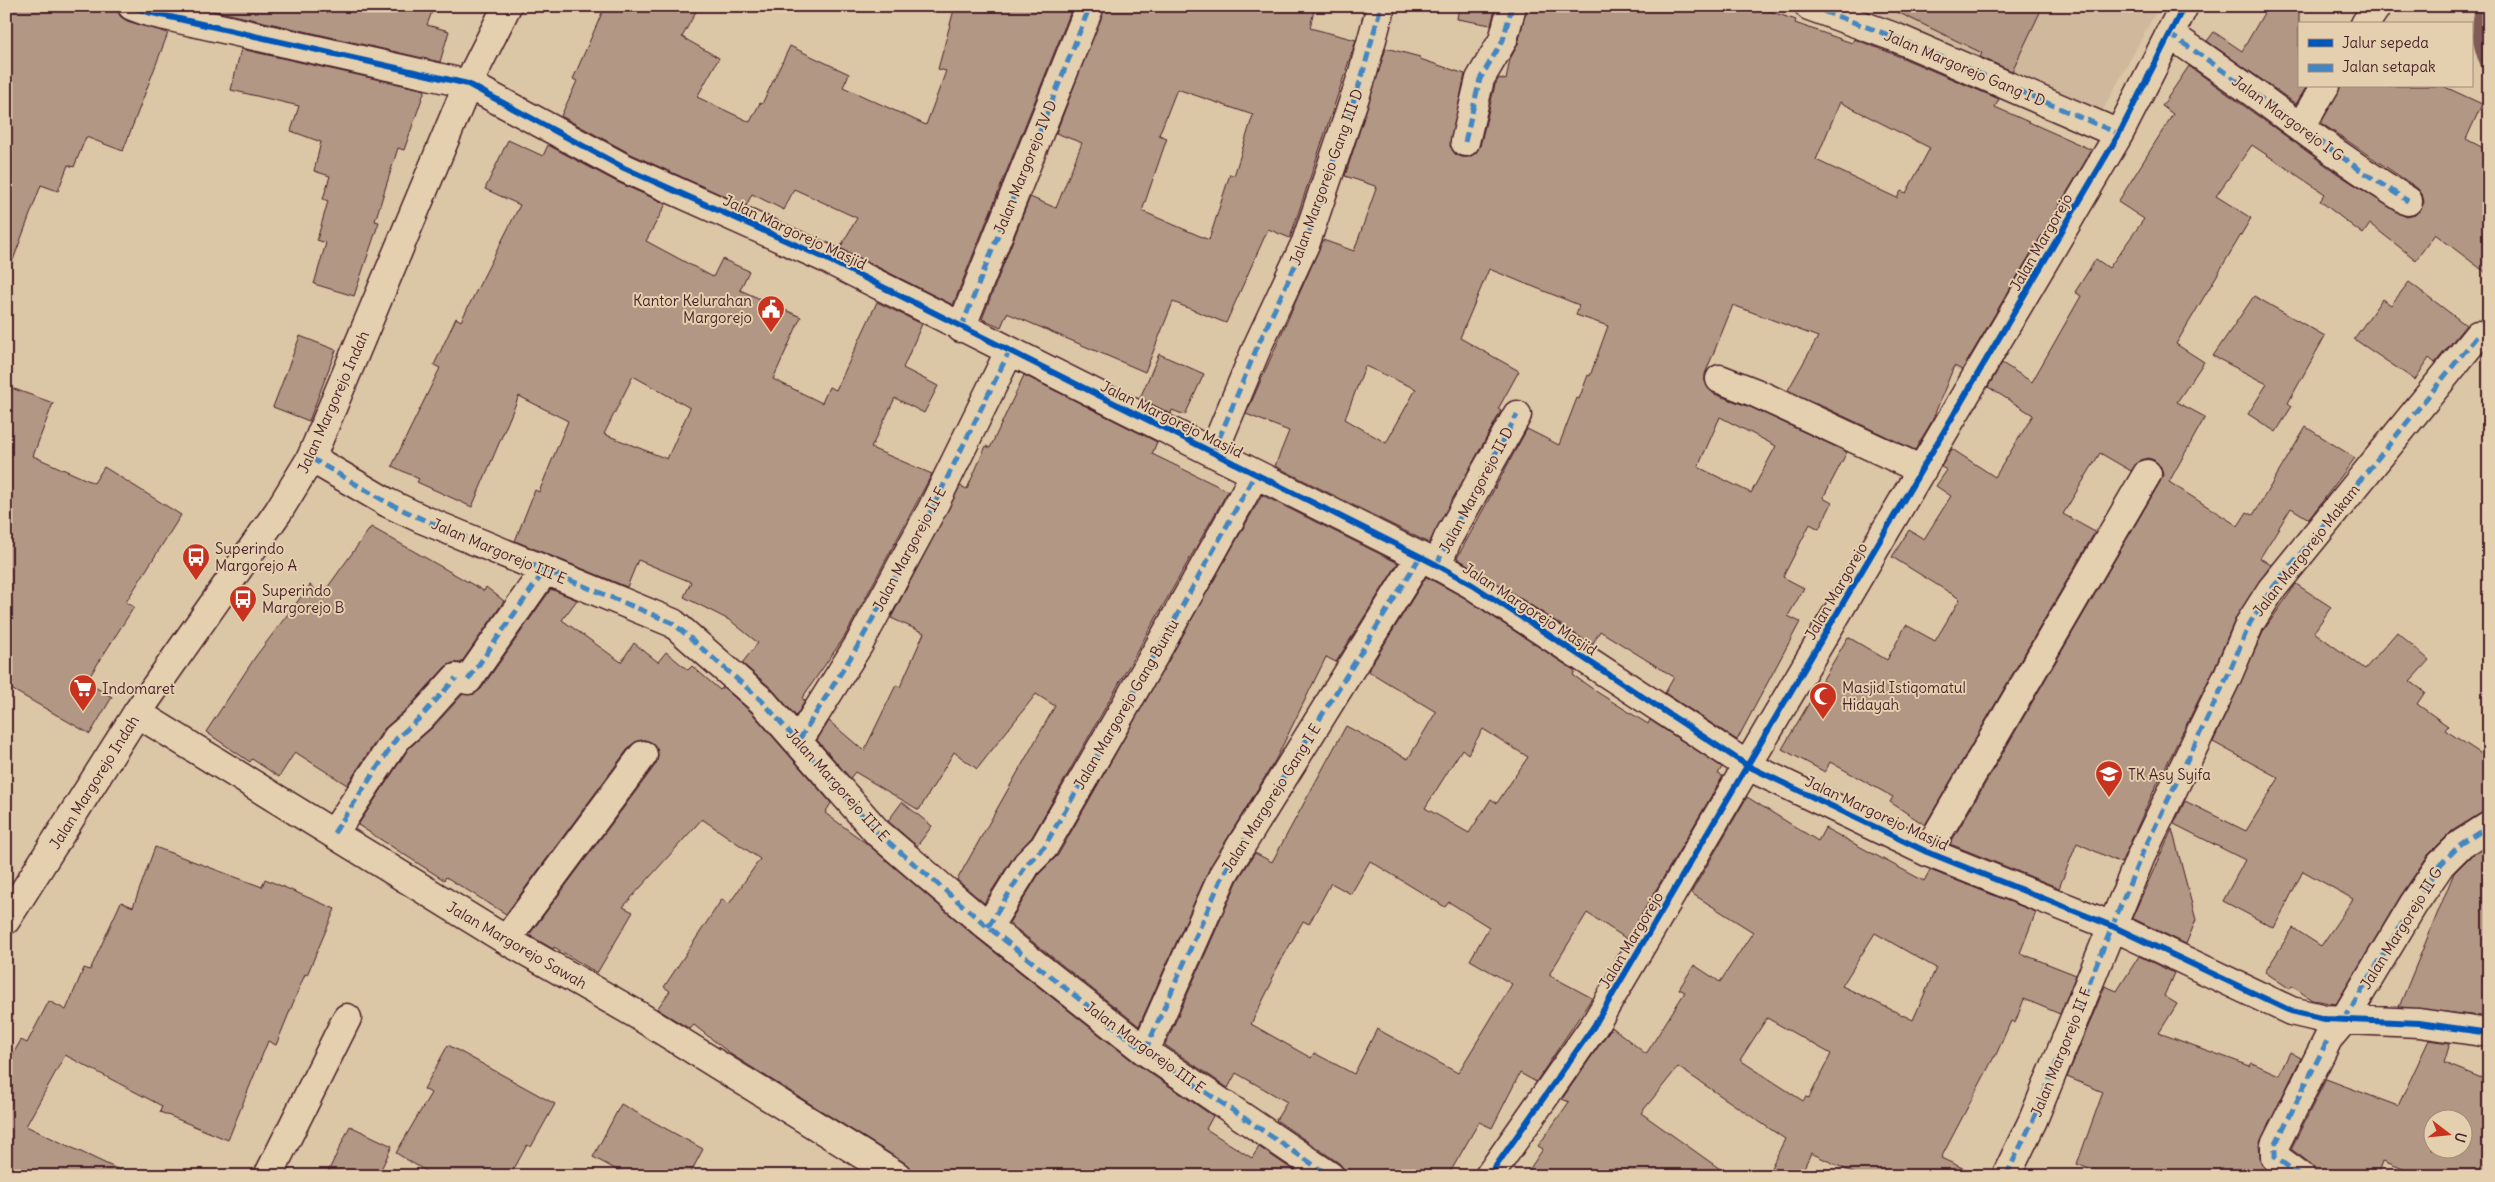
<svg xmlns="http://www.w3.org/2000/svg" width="2495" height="1182" font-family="Delius,sans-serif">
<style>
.built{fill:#cfb89c}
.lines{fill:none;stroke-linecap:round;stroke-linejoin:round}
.stream{stroke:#7f5c59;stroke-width:10}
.building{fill:#b29784;stroke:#4a1f2b;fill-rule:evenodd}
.street-casing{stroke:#4a1f2b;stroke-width:31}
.primary-casing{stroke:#4a1f2b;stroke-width:31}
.street{stroke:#e4d0ae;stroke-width:28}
.primary{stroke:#e4d0ae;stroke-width:28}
.quiet{stroke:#4286c2;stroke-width:5;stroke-dasharray:10 5;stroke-linecap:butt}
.cycleway-casing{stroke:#e4d0ae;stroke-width:9}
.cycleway{stroke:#0057b8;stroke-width:6}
.labels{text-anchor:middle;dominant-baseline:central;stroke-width:4;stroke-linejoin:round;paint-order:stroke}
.street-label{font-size:15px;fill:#4a1f2b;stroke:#e4d0ae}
.poi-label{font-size:15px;fill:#4a1f2b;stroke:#e4d0ae;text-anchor:start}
</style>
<rect width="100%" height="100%" fill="#dbc6a6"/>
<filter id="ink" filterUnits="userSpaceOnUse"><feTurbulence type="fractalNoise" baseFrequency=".02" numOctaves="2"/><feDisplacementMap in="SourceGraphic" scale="10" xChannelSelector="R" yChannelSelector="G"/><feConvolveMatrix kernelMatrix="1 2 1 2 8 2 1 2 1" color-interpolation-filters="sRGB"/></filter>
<g filter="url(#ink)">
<!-- built -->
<path class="built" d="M 1791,6 L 2159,6 L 2090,134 Z"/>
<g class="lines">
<!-- stream -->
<path class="stream" d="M 2481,6 C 2474,27 2477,51 2489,70"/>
</g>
<!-- building -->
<path class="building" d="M 6,6 L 117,6 L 120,16 L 127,21 L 168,33 L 123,151 L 86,137 L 74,167 L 68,165 L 58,191 L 41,185 L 9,271 L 6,271 Z
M 194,6 L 434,6 L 427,25 L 449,31 L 440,62 Z
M 605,6 L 699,6 L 682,37 L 719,58 L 697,97 L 750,122 L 760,103 L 762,104 L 790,46 L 849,74 L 843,87 L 926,125 L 946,71 L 938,69 L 955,6 L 1073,6 L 953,305 L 840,248 L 857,218 L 794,189 L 784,210 L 752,194 L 746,206 L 631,154 L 561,116 L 577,81 L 573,79 Z
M 1105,6 L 1315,6 L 1310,28 L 1356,40 L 1290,238 L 1268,229 L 1226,323 L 1173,302 L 1145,372 L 1007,313 L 1001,327 L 982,319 L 1030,197 L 1056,208 L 1082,143 L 1056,133 ZM 1177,89 L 1253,115 L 1234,176 L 1230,174 L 1209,240 L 1142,211 L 1167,138 L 1159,135 Z
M 1459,6 L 1496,6 L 1491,25 L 1457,19 Z
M 1527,6 L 1754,6 L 1796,20 L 1795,23 L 1852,43 L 1854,39 L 1891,53 L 1999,99 L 1995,107 L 2092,150 L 1962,370 L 1954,366 L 1932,421 L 1915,450 L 1788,390 L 1818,337 L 1733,305 L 1705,374 L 1705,381 L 1708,388 L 1714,394 L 1750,407 L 1847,452 L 1823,498 L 1832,503 L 1819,529 L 1810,524 L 1783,577 L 1804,588 L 1788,616 L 1800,622 L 1737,740 L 1665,693 L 1674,677 L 1600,631 L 1592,645 L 1457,558 L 1527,429 L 1559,445 L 1577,398 L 1579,399 L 1588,375 L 1590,376 L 1608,326 L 1576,315 L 1579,305 L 1489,269 L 1460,338 L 1519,371 L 1498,409 L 1501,411 L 1429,543 L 1275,466 L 1289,431 L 1246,414 L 1323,240 L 1354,251 L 1376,189 L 1375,186 L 1345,176 L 1386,48 L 1420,57 L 1420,59 L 1465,74 L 1450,146 L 1455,154 L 1462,157 L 1469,157 L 1476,153 L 1480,146 L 1495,85 L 1499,78 L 1506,80 L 1510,59 L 1518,44 ZM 1840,102 L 1930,148 L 1906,193 L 1901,191 L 1897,198 L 1816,160 ZM 1365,366 L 1416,389 L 1386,443 L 1345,419 ZM 1720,417 L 1776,446 L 1751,493 L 1698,467 Z
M 1885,6 L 2043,6 L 2012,71 L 1980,57 L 1982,53 Z
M 2268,6 L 2299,6 L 2299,86 L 2307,86 L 2296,104 L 2207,41 L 2214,32 L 2242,51 Z
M 241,49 L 425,90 L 404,150 L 398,148 L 375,221 L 379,222 L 354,296 L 314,284 L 326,243 L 317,240 L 328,201 L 323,199 L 330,176 L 314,171 L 321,142 L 291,131 L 299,106 L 231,90 Z
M 2189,66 L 2338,174 L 2400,214 L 2407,217 L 2415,215 L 2421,209 L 2424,202 L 2422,194 L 2417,188 L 2321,123 L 2341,86 L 2443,86 L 2482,104 L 2466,139 L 2489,151 L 2489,275 L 2435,234 L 2416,260 L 2370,224 L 2363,234 L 2320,201 L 2325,194 L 2252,145 L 2216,196 L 2251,218 L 2176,344 L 2204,362 L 2177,402 L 2205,417 L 2169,482 L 2238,526 L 2247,512 L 2253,515 L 2306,427 L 2355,458 L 2309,519 L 2291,508 L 2260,558 L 2271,565 L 2236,617 L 2214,669 L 2156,786 L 2121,863 L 2077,843 L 2059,888 L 1950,844 L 2160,482 L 2163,475 L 2161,467 L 2154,460 L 2148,458 L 2140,460 L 2131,471 L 2100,453 L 2063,514 L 2095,532 L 1925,825 L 1890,802 L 1893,797 L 1830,762 L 1825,772 L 1782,749 L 1848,637 L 1887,660 L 1906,625 L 1935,641 L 1960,599 L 1892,557 L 1909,530 L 1924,539 L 1951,496 L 1936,486 L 1947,470 L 1941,467 L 1952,449 L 1995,477 L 2033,415 L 1988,387 L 2002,363 L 2032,382 L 2081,296 L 2075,292 L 2096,259 L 2109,268 L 2144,219 L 2118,202 L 2173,114 L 2162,106 Z
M 508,140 L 543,156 L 548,145 L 617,182 L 666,204 L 646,241 L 713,277 L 722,259 L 749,271 L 740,290 L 801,317 L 773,379 L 822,403 L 829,387 L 836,390 L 877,302 L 922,324 L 903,368 L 938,386 L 924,413 L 895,398 L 871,448 L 932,474 L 845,636 L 802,698 L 805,701 L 796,716 L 772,689 L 742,663 L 758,643 L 731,621 L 684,597 L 691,582 L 638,560 L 627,587 L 515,541 L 535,490 L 539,492 L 568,421 L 519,396 L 472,507 L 417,482 L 419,479 L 392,466 L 440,368 L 434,365 L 456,318 L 461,321 L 520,205 L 485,189 ZM 633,376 L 690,408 L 667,459 L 604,434 Z
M 2409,282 L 2466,325 L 2435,363 L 2429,358 L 2415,380 L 2354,339 L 2382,299 L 2391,305 Z
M 2254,296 L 2325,336 L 2288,403 L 2292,406 L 2276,432 L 2248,414 L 2267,384 L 2213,356 Z
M 300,336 L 336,350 L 309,421 L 273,407 Z
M 1159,354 L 1204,374 L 1185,415 L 1172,410 L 1171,414 L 1140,398 Z
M 1024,375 L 1157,442 L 1152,454 L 1228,491 L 1032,837 L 1014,856 L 984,903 L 957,880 L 1055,706 L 1036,694 L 977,769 L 954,752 L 919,810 L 855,772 L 850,778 L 817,740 L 829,721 L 864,751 L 896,685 L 900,687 L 924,633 L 891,618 L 960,486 L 967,489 L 986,446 L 990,448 Z
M 6,386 L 53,403 L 33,456 L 94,483 L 104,467 L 181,515 L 126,602 L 134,607 L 86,682 L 112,697 L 90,734 L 6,686 Z
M 1262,495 L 1398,563 L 1336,662 L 1326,657 L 1276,759 L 1210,867 L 1139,1026 L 1009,923 L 1039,874 L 1058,855 Z
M 371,527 L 484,591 L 486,587 L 504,601 L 461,663 L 452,663 L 445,667 L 410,706 L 384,729 L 347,785 L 295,752 L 279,777 L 252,759 L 250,762 L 206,732 L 256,656 L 310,585 L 322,595 Z
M 1426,577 L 1463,597 L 1575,671 L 1573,675 L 1597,692 L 1648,724 L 1650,720 L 1722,767 L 1718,774 L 1723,776 L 1627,939 L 1587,913 L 1549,975 L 1592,998 L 1536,1082 L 1520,1073 L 1492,1128 L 1479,1122 L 1448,1176 L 1345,1176 L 1344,1169 L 1339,1163 L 1276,1120 L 1287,1102 L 1236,1073 L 1228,1088 L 1165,1045 L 1238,880 L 1255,853 L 1272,862 L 1346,726 L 1408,759 L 1436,712 L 1368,671 ZM 1483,729 L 1528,757 L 1497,803 L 1491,799 L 1469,833 L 1425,808 L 1462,749 L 1468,754 ZM 1370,861 L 1445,907 L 1449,902 L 1489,927 L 1470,960 L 1512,984 L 1458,1073 L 1377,1029 L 1354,1074 L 1314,1053 L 1311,1058 L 1251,1024 L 1273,980 L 1271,979 L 1303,921 L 1309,924 L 1331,883 L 1351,894 Z
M 2296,584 L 2331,607 L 2314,632 L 2365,669 L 2397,632 L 2429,660 L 2410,681 L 2425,692 L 2417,704 L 2448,726 L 2445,730 L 2489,759 L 2489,810 L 2481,813 L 2452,831 L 2428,855 L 2400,897 L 2336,1004 L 2312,1000 L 2292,986 L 2290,989 L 2265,972 L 2293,928 L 2321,946 L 2353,899 L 2303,871 L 2274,928 L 2223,901 L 2245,860 L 2174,824 L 2185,801 L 2246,831 L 2279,778 L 2213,742 L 2264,630 Z
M 551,589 L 577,600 L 562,620 L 621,662 L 634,643 L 658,662 L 666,652 L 688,670 L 692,666 L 720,690 L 723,687 L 751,712 L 831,803 L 825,813 L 866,843 L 978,939 L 1135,1063 L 1213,1116 L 1206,1129 L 1252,1158 L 1259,1147 L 1302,1176 L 913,1176 L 910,1168 L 905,1163 L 732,1055 L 694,1025 L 690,1029 L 657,1009 L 670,991 L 664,987 L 722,899 L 729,904 L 760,859 L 702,819 L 623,907 L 633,912 L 597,973 L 554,947 L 553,949 L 529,935 L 656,764 L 658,757 L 657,749 L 653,743 L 645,740 L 637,741 L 630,746 L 506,914 L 446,877 L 444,880 L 358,825 L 409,748 L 433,727 L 463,694 L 474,694 L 481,689 Z
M 1747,797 L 1818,841 L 1825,828 L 1924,881 L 1930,870 L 2036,912 L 2020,953 L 2076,975 L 2060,1014 L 2024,999 L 2015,1023 L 2011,1021 L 1995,1057 L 1994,1057 L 1941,1158 L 1980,1176 L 1860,1176 L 1811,1153 L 1800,1176 L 1767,1176 L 1785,1139 L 1678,1067 L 1641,1113 L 1730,1176 L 1525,1176 L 1543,1149 L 1538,1146 L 1569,1102 L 1562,1099 L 1612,1027 L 1646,1054 L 1685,992 L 1679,989 L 1694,965 L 1720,982 L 1753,932 L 1691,893 ZM 1875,933 L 1936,968 L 1913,1020 L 1842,986 ZM 1767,1018 L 1831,1054 L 1809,1098 L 1806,1097 L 1803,1101 L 1740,1060 Z
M 902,802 L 932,826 L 917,846 L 888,821 Z
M 2172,829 L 2196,920 L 2186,944 L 2132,918 Z
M 2489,845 L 2489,1017 L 2399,1007 L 2454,873 L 2471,856 Z
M 155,847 L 262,887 L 265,879 L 335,909 L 307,975 L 305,974 L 276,1045 L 268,1041 L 228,1140 L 160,1112 L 162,1106 L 65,1055 L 26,1126 L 132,1176 L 6,1176 L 6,1066 L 21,1040 L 27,1043 L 49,1001 L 66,1010 L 84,968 L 90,970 L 121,902 L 133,907 Z
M 2139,956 L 2174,973 L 2164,996 L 2177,1004 L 2159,1033 L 2250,1066 L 2252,1063 L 2279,1075 L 2290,1052 L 2301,1058 L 2259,1145 L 2261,1164 L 2274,1176 L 2107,1176 L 2077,1164 L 2103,1092 L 2067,1077 L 2105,986 L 2117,991 Z
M 2429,1040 L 2450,1043 L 2444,1063 L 2489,1081 L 2489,1176 L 2421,1176 L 2383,1161 L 2378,1176 L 2316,1176 L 2311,1164 L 2291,1149 L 2326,1079 L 2398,1106 ZM 2432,1120 L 2462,1120 L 2462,1150 L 2432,1150 Z
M 448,1045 L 555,1104 L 531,1147 L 527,1145 L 510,1176 L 434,1176 L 396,1153 L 431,1093 L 424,1089 Z
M 621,1104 L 703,1149 L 689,1176 L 628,1176 L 593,1157 Z
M 350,1126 L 392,1146 L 378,1176 L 326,1176 Z"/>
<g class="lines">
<!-- street casing -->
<g class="street-casing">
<path id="street" d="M 132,6 L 148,12 L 468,84 L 624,168 L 825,258 L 1437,565 L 1471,584 L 1748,766 L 1927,852 L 2112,926 L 2291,1011 L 2325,1019 L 2419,1023 L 2489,1033
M 1809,6 L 1897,38 L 2119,134
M 2365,24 L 2377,6
M 2169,34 C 2251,87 2325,150 2408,201
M 2300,128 L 2325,86
M 1465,142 L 1480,79 L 1503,40 L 1512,6
M 961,328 L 1090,6
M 1720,379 L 1756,393 L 1922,470
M 1213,453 L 1258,345 L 1306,242 L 1362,76 L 1381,6
M 311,458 L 388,503 L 422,519 L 673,623 L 762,701 L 878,833 L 988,927 L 1145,1051 L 1330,1176
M 1437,565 L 1448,538 L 1517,415
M 468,680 L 545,570
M 137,713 L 506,940 L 636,1014 L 897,1176
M 799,740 L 859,644 L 932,509 L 1009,352
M 334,833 L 397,738 L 421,717 L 456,678
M 1927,852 L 2147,474
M 988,927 L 1027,864 L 1044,847 C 1116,723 1187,600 1255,474
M 506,940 L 643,755
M 1145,1051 L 1224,873 L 1420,557
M 268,1176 L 347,1018
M 1489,1176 L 1594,1026 L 2119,134 L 2184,6
M 2006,1176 L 2033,1120 L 2141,856 L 2228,675 L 2250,623 L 2271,590 L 2478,335
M 2301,1176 L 2275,1157 L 2275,1145 L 2328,1039 L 2344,1020 L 2413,905 L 2441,864 L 2461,844 L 2489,826"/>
</g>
<!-- primary casing -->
<g class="primary-casing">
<path id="primary" d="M 6,920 L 137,713 L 278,512 L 311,458 L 468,84 L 507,6"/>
</g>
<!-- street -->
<use href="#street" class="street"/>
<!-- primary -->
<use href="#primary" class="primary"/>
<!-- quiet -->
<path class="quiet" d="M 1809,6 L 1897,38 L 2119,134
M 2169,34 C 2251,87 2325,150 2408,201
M 1465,142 L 1480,79 L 1503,40 L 1512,6
M 961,328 L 1090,6
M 1213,453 L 1258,345 L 1306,242 L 1362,76 L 1381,6
M 311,458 L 388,503 L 422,519 L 673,623 L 762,701 L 878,833 L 988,927 L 1145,1051 L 1330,1176
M 1437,565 L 1448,538 L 1517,415
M 468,680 L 545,570
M 799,740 L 859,644 L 932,509 L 1009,352
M 334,833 L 397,738 L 421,717 L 456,678
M 988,927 L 1027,864 L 1044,847 C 1116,723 1187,600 1255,474
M 2344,1020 L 2413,905 L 2441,864 L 2461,844 L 2489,826
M 1145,1051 L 1224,873 L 1420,557
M 2006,1176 L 2033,1120 L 2141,856 L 2228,675 L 2250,623 L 2271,590 L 2478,335
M 2301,1176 L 2275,1157 L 2275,1145 L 2328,1039"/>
<!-- cycleway casing -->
<g class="cycleway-casing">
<path id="cycleway" d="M 132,6 L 148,12 L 468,84 L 624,168 L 825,258 L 1437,565 L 1471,584 L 1748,766 L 1927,852 L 2112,926 L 2291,1011 L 2325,1019 L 2419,1023 L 2489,1033
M 1489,1176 L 1594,1026 L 2119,134 L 2184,6"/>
</g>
<!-- cycleway -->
<use href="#cycleway" class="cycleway"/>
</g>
</g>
<!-- icons -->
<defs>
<g id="civic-pin" transform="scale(1.4375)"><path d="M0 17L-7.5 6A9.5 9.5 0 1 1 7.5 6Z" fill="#c8321e" stroke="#e4d0ae"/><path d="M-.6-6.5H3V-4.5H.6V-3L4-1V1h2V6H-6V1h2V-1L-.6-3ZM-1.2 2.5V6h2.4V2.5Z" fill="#fff"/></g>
<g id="bus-pin" transform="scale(1.4375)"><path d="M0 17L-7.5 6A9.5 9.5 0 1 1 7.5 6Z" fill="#c8321e" stroke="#e4d0ae"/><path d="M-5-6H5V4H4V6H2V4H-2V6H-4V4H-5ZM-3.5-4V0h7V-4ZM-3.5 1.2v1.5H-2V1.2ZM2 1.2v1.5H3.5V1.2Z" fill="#fff"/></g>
<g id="supermarket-pin" transform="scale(1.4375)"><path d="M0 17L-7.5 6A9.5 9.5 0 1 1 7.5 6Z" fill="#c8321e" stroke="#e4d0ae"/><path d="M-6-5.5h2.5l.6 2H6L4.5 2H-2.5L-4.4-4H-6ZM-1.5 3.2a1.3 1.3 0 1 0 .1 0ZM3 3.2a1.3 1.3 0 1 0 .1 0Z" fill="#fff"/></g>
<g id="mosque-pin" transform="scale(1.4375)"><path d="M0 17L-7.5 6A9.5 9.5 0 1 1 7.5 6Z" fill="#c8321e" stroke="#e4d0ae"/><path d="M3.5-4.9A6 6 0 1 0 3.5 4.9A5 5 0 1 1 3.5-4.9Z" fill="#fff"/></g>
<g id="school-pin" transform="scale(1.4375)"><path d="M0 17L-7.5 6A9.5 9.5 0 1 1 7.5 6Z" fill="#c8321e" stroke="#e4d0ae"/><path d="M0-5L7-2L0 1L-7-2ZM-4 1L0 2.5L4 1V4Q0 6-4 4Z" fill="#fff"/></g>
</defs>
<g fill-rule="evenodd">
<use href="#civic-pin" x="771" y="309"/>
<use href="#bus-pin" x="196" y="557"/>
<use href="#bus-pin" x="243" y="599"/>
<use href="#supermarket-pin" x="83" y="688"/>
<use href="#mosque-pin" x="1823" y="696"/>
<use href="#school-pin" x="2109" y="774"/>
</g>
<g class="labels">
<!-- street labels -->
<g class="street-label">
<text transform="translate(1965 68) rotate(23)">Jalan Margorejo Gang I D</text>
<text transform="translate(2288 118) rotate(36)">Jalan Margorejo I G</text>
<text transform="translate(1025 167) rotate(-68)">Jalan Margorejo IV D</text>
<text transform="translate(1326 177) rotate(-70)">Jalan Margorejo Gang III D</text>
<text transform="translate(795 232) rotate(25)">Jalan Margorejo Masjid</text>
<text transform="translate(2041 242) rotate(-60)">Jalan Margorejo</text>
<text transform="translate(333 402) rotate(-66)">Jalan Margorejo Indah</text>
<text transform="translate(1172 419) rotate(26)">Jalan Margorejo Masjid</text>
<text transform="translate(1476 490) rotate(-62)">Jalan Margorejo II D</text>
<text transform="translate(909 549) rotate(-62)">Jalan Margorejo II E</text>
<text transform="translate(2306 550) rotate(-52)">Jalan Margorejo Makam</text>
<text transform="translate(499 551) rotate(23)">Jalan Margorejo III E</text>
<text transform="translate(1836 591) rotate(-60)">Jalan Margorejo</text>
<text transform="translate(1530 609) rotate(33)">Jalan Margorejo Masjid</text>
<text transform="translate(1126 704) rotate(-60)">Jalan Margorejo Gang Buntu</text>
<text transform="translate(94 782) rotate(-58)">Jalan Margorejo Indah</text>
<text transform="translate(838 785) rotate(48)">Jalan Margorejo III E</text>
<text transform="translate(1271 798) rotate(-58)">Jalan Margorejo Gang I E</text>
<text transform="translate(1877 813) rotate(25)">Jalan Margorejo Masjid</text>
<text transform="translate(2401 928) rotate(-58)">Jalan Margorejo II G</text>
<text transform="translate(1631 940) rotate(-59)">Jalan Margorejo</text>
<text transform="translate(517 945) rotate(30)">Jalan Margorejo Sawah</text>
<text transform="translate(1145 1047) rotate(36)">Jalan Margorejo III E</text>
<text transform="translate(2061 1052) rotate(-68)">Jalan Margorejo II F</text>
</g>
<!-- poi labels -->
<g class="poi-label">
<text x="752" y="300" text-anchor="end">Kantor Kelurahan<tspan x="752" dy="17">Margorejo</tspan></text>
<text x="215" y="548">Superindo<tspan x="215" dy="17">Margorejo A</tspan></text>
<text x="262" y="590">Superindo<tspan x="262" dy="17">Margorejo B</tspan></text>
<text x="1842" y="687">Masjid Istiqomatul<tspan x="1842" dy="17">Hidayah</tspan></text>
<text x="102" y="688">Indomaret</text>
<text x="2128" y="774">TK Asy Syifa</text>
</g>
</g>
<!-- margin -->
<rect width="2495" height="1182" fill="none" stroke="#e4d0ae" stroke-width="25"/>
<rect x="12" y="12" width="2470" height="1157" fill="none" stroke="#4a1f2b" stroke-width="2" filter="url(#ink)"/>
<!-- legend -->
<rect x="2298" y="22" width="175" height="65" fill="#e4d0ae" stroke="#a6897a"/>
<rect x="2308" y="39" width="25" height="8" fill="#0057b8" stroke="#a6897a"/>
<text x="2342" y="48" font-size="15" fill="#4a1f2b">Jalur sepeda</text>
<rect x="2308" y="64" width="25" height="8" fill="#4286c2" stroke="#a6897a"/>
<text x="2342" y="72" font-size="15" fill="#4a1f2b">Jalan setapak</text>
<!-- north arrow -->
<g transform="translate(2448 1134) rotate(106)"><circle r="24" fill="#e4d0ae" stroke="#a6897a"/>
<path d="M0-4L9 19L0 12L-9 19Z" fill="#c8321e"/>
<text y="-8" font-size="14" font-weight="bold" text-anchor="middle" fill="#4a1f2b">U</text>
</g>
</svg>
